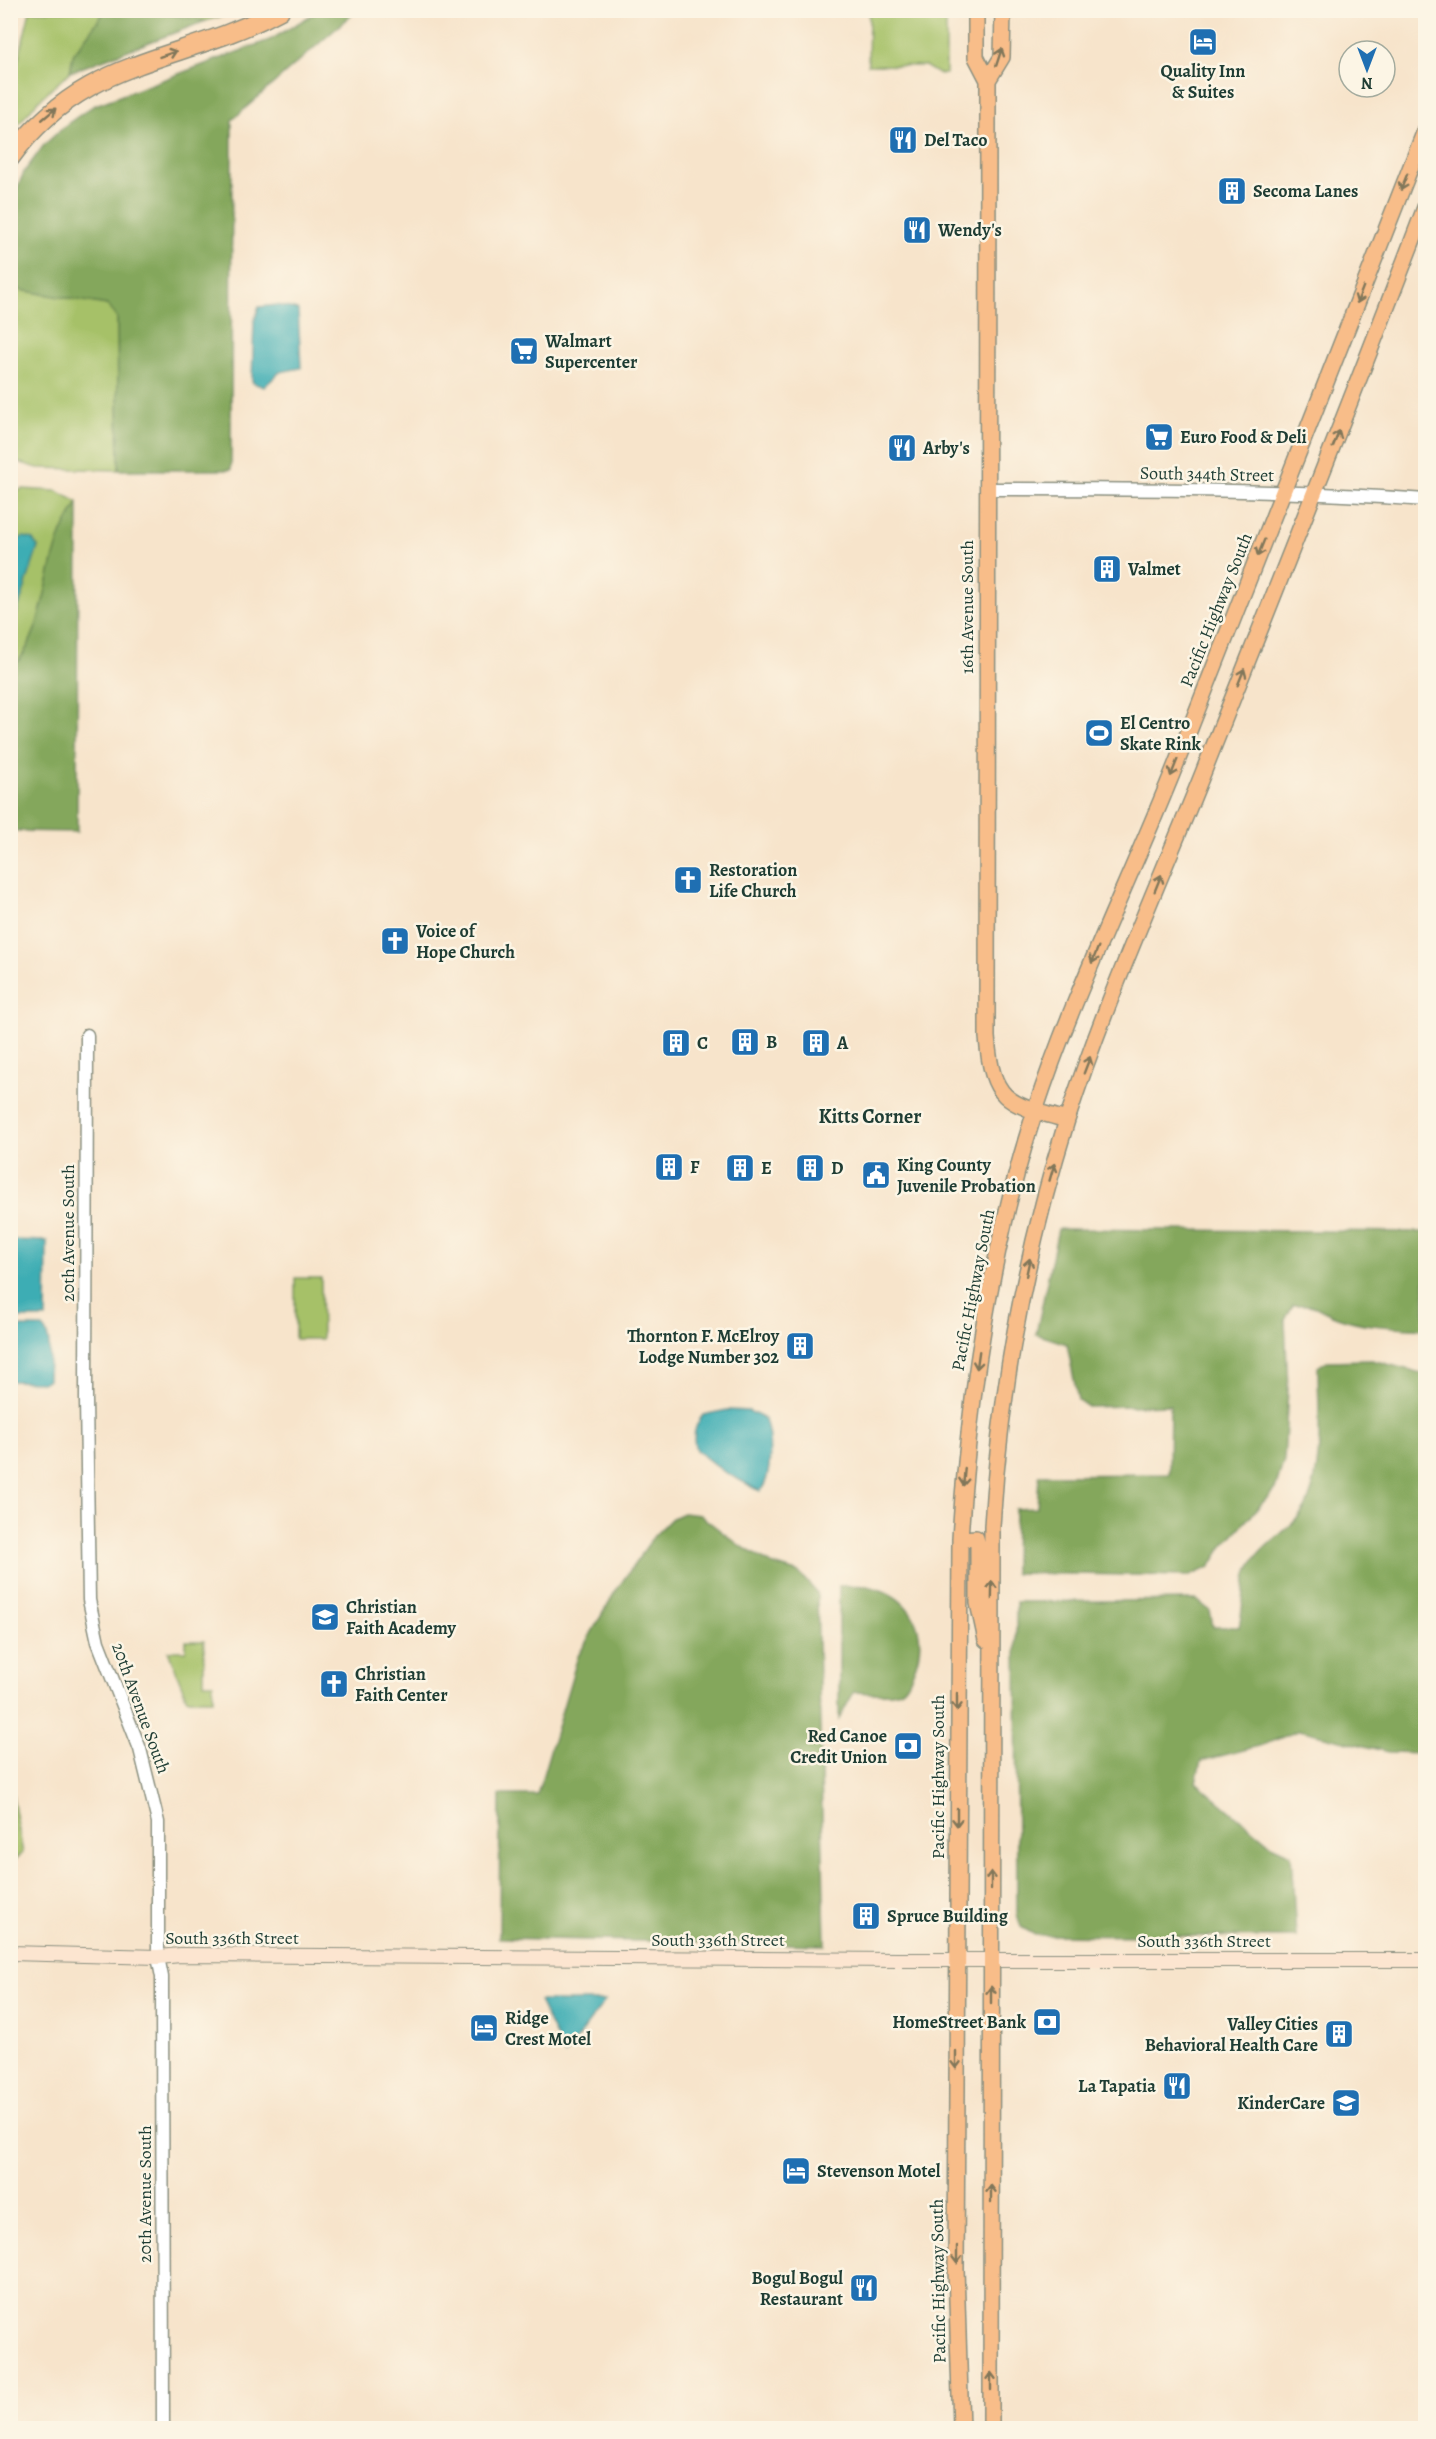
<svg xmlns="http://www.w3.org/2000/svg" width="1436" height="2439" font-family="Alegreya,serif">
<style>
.green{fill:#a6c167;stroke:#627f4e;stroke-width:1.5}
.forest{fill:#84a75c;stroke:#527248;stroke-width:1.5}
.water{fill:#3cadb4;stroke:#2e7574;stroke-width:1.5}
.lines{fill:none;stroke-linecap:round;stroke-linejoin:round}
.tertiary-casing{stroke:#8b9080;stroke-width:15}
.secondary-casing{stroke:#8b9080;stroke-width:16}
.primary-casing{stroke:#8b9080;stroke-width:18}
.motorway-casing{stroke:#8b9080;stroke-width:21}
.tertiary{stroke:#fff;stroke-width:12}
.secondary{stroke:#fce5d0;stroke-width:14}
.primary{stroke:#f8bd89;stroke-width:15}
.motorway{stroke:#f8bd89;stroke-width:18}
.oneway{stroke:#81775a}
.labels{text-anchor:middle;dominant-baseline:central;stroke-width:5;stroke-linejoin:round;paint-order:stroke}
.poi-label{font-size:18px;font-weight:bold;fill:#1f3d34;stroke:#fcf5e5;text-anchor:start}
.street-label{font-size:18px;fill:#1f3d34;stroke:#fcf5e5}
.neighbourhood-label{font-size:20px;font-weight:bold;fill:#1f3d34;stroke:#fcf5e5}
</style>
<rect width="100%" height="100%" fill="#fcf5e5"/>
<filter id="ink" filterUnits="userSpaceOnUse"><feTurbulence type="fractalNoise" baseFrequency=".0167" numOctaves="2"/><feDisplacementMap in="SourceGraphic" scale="12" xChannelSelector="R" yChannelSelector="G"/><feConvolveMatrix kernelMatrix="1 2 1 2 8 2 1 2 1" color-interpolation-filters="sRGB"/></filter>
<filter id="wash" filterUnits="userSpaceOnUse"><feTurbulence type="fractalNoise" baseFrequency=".008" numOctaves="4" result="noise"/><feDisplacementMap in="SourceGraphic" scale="24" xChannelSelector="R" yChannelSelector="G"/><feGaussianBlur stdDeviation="1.35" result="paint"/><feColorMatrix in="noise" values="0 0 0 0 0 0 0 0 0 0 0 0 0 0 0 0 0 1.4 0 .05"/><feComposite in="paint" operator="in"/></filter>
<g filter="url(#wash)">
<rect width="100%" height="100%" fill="#f7e4cb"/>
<!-- green -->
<path class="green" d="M 30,11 L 105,11 L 73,55 L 70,72 L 38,101 L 11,133 L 11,90 Z
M 151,11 L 238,10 L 238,11 L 206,21 Z
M 869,11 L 946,11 L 946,74 L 938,74 L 925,66 L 868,65 Z
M 10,280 L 20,290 L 107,305 L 117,317 L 119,470 L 38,468 L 11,460 Z
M 22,489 L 57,491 L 78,502 C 73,513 65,524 61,535 C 45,574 43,641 11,669 L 10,631 L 38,547 L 17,538 L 11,541 L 11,494 Z
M 295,1278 L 321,1278 L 322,1339 L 295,1339 Z
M 186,1641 L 204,1641 L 204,1683 L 213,1683 L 213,1699 L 187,1699 L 168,1651 L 186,1651 Z
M 10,1782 L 23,1853 L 11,1863 L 10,1863 Z"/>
<!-- forest -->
<path class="forest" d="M 105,11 L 151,11 L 206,21 L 70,72 L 73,55 Z
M 318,11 L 356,11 L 232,120 L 231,470 L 119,470 L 117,317 L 107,305 L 20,290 L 11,280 L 11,203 L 24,172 L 44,145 L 67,124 L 93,106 L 272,39 Z
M 78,502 L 77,832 L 11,831 L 11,669 C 43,641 45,574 61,535 C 65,524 73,513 78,502 Z
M 1058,1229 L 1425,1232 L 1425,1329 C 1396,1327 1365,1327 1337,1317 C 1316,1309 1318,1303 1293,1305 L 1285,1320 L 1288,1389 L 1284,1460 L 1275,1489 L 1223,1546 L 1210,1567 L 1190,1576 L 1014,1573 L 1015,1509 L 1037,1508 L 1039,1475 L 1169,1474 L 1170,1405 L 1088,1407 L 1078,1400 L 1067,1344 L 1036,1334 Z
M 1372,1360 L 1425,1374 L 1425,1753 L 1389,1752 L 1300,1730 L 1263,1745 L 1201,1761 L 1196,1782 L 1271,1845 L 1291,1854 L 1296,1937 L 1035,1935 L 1021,1927 L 1017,1914 L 1016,1602 L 1197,1600 L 1210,1611 L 1213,1627 L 1239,1627 C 1243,1613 1244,1577 1249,1569 C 1261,1542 1296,1529 1307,1504 C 1325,1462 1318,1412 1318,1367 L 1327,1361 Z
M 683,1513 L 700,1515 L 739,1545 L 771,1564 L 799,1573 L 817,1593 L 825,1945 L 499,1938 L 500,1795 L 537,1795 L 578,1656 L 615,1592 L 654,1536 L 672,1518 Z
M 839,1586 C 848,1586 858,1585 867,1586 C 911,1595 931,1631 913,1672 C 910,1679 907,1688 900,1691 C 888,1696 867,1692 854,1692 L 839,1719 Z"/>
<!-- water -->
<path class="water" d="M 277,305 L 298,310 L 301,368 L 280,372 L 264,387 L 253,383 L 252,380 L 254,321 L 259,307 Z
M 24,537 L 32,539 L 38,547 L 11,631 L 11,541 Z
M 11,1240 L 47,1241 L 46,1318 L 11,1318 Z
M 11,1327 L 43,1327 C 53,1341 48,1362 48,1379 L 44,1382 L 11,1381 Z
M 727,1410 L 749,1411 L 765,1419 C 771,1438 773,1477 760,1491 L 723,1471 L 696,1450 C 692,1437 694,1426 703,1415 Z
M 539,2001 L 605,2001 L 565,2055 Z"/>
</g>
<g filter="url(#ink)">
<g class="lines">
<!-- tertiary casing -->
<g class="tertiary-casing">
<path id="tertiary" d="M 988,489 C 1134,489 1280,489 1426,500
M 87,1035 L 86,1400 L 89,1600 L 98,1642 L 140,1749 L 158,1822 L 158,1957 L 162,1977 L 163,2428"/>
</g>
<!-- secondary casing -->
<g class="secondary-casing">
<path id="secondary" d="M 10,1953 L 158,1957 L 181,1955 L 898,1960 L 1426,1960"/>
</g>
<!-- primary casing -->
<g class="primary-casing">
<path id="primary" d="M 976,10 L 976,57 L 988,80 L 987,1037 C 992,1103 1009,1104 1067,1120
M 988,80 L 1002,57 L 1003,10
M 960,1539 L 976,1538 L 978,1546 L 978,1603 L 986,1640
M 961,2428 L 956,2269 L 960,1539 C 969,1394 990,1250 1035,1111 C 1074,992 1130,880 1176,764 C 1259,552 1342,340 1426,128
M 991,2428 L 992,1526 C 1000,1388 1026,1252 1067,1120 C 1105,1002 1157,888 1203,773 C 1278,584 1354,395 1426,205"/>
</g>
<!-- motorway casing -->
<g class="motorway-casing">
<path id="motorway" d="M 10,158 C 86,54 179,65 280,10"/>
</g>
<!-- tertiary -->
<use href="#tertiary" class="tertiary"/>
<!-- secondary -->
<use href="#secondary" class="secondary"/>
<!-- primary -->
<use href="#primary" class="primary"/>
<!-- motorway -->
<use href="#motorway" class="motorway"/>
</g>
<!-- one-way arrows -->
<defs><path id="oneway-shaft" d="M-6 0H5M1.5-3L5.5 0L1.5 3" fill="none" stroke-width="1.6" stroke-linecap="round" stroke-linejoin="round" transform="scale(1.5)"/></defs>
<g class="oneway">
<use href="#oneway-shaft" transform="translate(168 54) rotate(-19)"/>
<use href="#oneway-shaft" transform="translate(999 57) rotate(-72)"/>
<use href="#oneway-shaft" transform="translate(49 114) rotate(-40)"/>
<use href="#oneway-shaft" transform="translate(1404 182) rotate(112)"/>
<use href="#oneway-shaft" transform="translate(1360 295) rotate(111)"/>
<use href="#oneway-shaft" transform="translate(1336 439) rotate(-68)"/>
<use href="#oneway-shaft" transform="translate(1261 548) rotate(112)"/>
<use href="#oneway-shaft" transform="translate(1241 677) rotate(-68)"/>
<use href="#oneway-shaft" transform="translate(1174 768) rotate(112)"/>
<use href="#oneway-shaft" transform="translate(1158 883) rotate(-68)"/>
<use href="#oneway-shaft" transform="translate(1095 955) rotate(112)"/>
<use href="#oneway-shaft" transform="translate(1087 1065) rotate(-69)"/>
<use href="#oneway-shaft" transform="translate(1052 1172) rotate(-74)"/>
<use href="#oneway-shaft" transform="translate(1028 1267) rotate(-78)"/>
<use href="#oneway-shaft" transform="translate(978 1360) rotate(98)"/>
<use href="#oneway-shaft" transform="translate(964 1477) rotate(95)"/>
<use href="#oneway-shaft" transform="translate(992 1590) rotate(-89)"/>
<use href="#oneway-shaft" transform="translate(957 1702) rotate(90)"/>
<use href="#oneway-shaft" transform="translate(957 1817) rotate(90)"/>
<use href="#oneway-shaft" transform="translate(991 1880) rotate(-90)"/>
<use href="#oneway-shaft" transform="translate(991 1995) rotate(-90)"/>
<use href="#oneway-shaft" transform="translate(956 2060) rotate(90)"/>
<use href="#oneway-shaft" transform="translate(991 2194) rotate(-90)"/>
<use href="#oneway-shaft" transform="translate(957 2255) rotate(90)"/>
<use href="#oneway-shaft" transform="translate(991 2381) rotate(-90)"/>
</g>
</g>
<!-- icons -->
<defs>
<g id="hotel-square" transform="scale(1.5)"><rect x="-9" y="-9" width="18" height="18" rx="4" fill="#1f6fb2" stroke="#fcf5e5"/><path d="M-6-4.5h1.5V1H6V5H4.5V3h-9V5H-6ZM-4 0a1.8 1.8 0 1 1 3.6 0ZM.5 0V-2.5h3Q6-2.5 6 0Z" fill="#fff"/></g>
<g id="restaurant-square" transform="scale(1.5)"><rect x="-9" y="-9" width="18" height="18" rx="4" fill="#1f6fb2" stroke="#fcf5e5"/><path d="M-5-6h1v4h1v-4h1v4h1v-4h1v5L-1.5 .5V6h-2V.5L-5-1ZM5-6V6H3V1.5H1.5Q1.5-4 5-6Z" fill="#fff"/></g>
<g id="building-square" transform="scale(1.5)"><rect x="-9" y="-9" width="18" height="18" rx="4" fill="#1f6fb2" stroke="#fcf5e5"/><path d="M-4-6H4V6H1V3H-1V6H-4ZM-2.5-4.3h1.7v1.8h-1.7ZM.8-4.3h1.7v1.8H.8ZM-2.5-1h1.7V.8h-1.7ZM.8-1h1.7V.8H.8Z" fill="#fff"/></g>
<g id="supermarket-square" transform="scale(1.5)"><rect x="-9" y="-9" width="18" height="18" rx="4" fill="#1f6fb2" stroke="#fcf5e5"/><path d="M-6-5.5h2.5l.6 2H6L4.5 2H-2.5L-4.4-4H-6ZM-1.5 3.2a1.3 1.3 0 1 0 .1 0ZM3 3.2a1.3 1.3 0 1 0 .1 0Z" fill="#fff"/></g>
<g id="stadium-square" transform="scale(1.5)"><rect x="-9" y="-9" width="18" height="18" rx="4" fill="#1f6fb2" stroke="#fcf5e5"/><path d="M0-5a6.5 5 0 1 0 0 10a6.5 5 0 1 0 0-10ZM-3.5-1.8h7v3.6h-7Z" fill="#fff"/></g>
<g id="church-square" transform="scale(1.5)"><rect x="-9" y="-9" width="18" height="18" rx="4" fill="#1f6fb2" stroke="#fcf5e5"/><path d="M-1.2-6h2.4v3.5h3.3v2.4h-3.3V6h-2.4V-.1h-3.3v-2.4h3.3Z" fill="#fff"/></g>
<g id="civic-square" transform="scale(1.5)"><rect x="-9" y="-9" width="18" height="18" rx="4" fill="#1f6fb2" stroke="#fcf5e5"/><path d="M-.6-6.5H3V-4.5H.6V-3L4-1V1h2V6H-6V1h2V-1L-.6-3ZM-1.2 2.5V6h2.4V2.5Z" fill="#fff"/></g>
<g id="school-square" transform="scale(1.5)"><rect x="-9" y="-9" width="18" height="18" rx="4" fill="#1f6fb2" stroke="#fcf5e5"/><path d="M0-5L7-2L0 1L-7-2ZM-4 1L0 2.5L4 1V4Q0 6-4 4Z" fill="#fff"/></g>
<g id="bank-square" transform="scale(1.5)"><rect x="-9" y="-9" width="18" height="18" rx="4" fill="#1f6fb2" stroke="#fcf5e5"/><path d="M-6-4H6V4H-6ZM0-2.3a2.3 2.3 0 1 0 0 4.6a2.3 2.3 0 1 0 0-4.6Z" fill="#fff"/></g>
</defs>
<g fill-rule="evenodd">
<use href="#hotel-square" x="1203" y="42"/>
<use href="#restaurant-square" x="903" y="140"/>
<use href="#building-square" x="1232" y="191"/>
<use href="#restaurant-square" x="917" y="230"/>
<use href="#supermarket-square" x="524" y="351"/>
<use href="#supermarket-square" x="1159" y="437"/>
<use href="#restaurant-square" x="902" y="448"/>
<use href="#building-square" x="1107" y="569"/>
<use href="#stadium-square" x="1099" y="733"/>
<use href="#church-square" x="688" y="880"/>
<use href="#church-square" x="395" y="941"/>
<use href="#building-square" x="745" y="1042"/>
<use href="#building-square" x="676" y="1043"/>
<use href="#building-square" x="816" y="1043"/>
<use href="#building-square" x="669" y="1167"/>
<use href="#building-square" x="740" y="1168"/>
<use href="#building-square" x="810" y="1168"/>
<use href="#civic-square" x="876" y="1175"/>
<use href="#building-square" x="800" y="1346"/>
<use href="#school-square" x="325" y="1617"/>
<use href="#church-square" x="334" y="1684"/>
<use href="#bank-square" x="908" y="1746"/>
<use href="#building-square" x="866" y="1916"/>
<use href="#bank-square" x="1047" y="2022"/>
<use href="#hotel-square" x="484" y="2028"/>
<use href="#building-square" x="1339" y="2034"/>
<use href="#restaurant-square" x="1177" y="2086"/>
<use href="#school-square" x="1346" y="2103"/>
<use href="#hotel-square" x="796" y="2171"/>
<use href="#restaurant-square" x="864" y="2288"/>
</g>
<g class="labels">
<!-- poi labels -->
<g class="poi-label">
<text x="1203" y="71" text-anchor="middle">Quality Inn<tspan x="1203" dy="21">&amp; Suites</tspan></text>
<text x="924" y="140">Del Taco</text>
<text x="1253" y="191">Secoma Lanes</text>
<text x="938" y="230">Wendy's</text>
<text x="545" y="341">Walmart<tspan x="545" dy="21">Supercenter</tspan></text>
<text x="1180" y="437">Euro Food &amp; Deli</text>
<text x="923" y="448">Arby's</text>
<text x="1128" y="569">Valmet</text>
<text x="1120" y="723">El Centro<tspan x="1120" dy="21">Skate Rink</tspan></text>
<text x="709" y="870">Restoration<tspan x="709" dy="21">Life Church</tspan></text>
<text x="416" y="931">Voice of<tspan x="416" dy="21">Hope Church</tspan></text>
<text x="766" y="1042">B</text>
<text x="697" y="1043">C</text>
<text x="837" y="1043">A</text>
<text x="897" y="1165">King County<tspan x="897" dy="21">Juvenile Probation</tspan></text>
<text x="690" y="1167">F</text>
<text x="761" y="1168">E</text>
<text x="831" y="1168">D</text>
<text x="779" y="1336" text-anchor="end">Thornton F. McElroy<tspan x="779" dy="21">Lodge Number 302</tspan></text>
<text x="346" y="1607">Christian<tspan x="346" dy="21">Faith Academy</tspan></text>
<text x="355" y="1674">Christian<tspan x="355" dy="21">Faith Center</tspan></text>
<text x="887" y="1736" text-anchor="end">Red Canoe<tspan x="887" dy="21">Credit Union</tspan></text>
<text x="887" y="1916">Spruce Building</text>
<text x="505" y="2018">Ridge<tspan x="505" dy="21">Crest Motel</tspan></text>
<text x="1026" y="2022" text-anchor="end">HomeStreet Bank</text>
<text x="1318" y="2024" text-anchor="end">Valley Cities<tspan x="1318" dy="21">Behavioral Health Care</tspan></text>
<text x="1156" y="2086" text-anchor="end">La Tapatia</text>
<text x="1325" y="2103" text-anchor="end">KinderCare</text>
<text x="817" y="2171">Stevenson Motel</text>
<text x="843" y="2278" text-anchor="end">Bogul Bogul<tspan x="843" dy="21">Restaurant</tspan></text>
</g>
<!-- street labels -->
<g class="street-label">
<text transform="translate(1207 474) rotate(1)">South 344th Street</text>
<text transform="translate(967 607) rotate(-90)">16th Avenue South</text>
<text transform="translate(1216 610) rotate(-68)">Pacific Highway South</text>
<text transform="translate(68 1233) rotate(-90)">20th Avenue South</text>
<text transform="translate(973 1290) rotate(-79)">Pacific Highway South</text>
<text transform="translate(141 1708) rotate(70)">20th Avenue South</text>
<text transform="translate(938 1777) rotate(-90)">Pacific Highway South</text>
<text x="232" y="1938">South 336th Street</text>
<text x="718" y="1940">South 336th Street</text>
<text x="1204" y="1941">South 336th Street</text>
<text transform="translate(145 2194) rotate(-90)">20th Avenue South</text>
<text transform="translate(938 2281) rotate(-91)">Pacific Highway South</text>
</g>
<!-- neighbourhood labels -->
<g class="neighbourhood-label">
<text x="870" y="1116">Kitts Corner</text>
</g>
</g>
<!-- margin -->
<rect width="1436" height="2439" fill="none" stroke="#fcf5e5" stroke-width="36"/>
<!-- north arrow -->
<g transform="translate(1367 69) rotate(180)"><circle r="28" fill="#fcf5e5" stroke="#a4ab9e" stroke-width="1.5"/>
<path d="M0-4.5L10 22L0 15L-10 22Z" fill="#1f6fb2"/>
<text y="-9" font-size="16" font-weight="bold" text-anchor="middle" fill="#1f3d34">N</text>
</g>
</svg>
